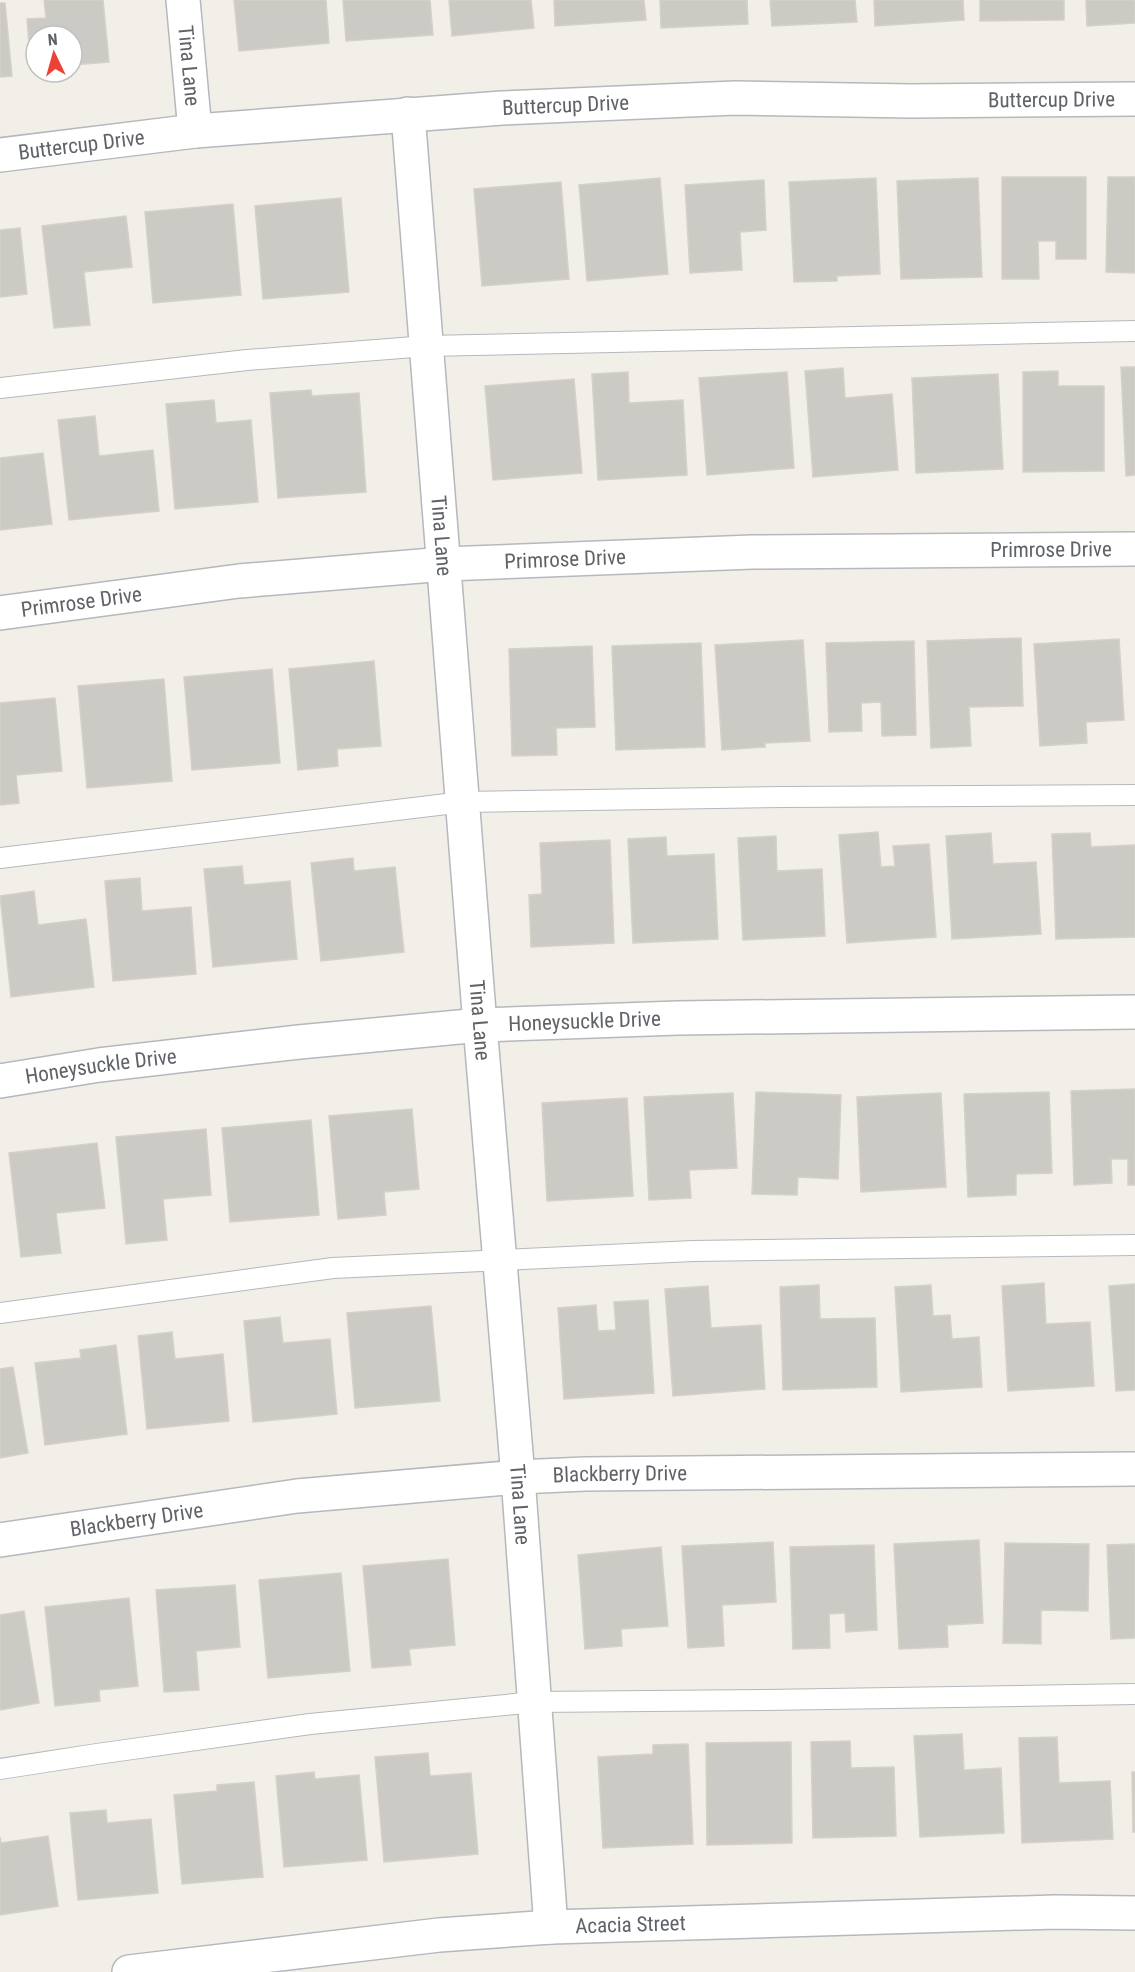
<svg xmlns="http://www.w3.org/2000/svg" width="1135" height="1972" font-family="'Roboto Condensed',sans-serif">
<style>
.building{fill:#cccac5;stroke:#d6d1c6;stroke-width:1.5}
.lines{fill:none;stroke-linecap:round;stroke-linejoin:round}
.service-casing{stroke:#b5b8bc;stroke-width:22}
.minor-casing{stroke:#b5b8bc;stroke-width:36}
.service{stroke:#fff;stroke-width:20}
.minor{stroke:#fff;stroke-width:33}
.labels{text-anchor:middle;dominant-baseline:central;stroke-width:4.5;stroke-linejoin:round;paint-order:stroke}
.street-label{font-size:21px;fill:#5f6368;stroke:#fff}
</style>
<rect width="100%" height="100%" fill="#f1efe8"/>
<!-- building -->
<path class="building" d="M 44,0 L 103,0 L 109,62 L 72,65 L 72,36 L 36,36 L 36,68 L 31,69 L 27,19 L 46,18 Z
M 234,0 L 326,0 L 329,43 L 239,51 Z
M 343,0 L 430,0 L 433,35 L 346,41 Z
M 449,0 L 531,0 L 534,28 L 452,36 Z
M 554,0 L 644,0 L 646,20 L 555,26 Z
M 660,0 L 747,0 L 748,24 L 661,28 Z
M 770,0 L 855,0 L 857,22 L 772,26 Z
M 874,0 L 963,0 L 964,20 L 875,26 Z
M 980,0 L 1064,0 L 1064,20 L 980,21 Z
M 1086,0 L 1135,0 L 1135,23 L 1087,26 Z
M 0,3 L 5,3 L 12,76 L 0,77 Z
M 1002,177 L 1086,177 L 1086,259 L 1056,259 L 1056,241 L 1038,241 L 1039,279 L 1002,279 Z
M 1108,177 L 1135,177 L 1135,273 L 1106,272 Z
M 660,178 L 668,274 L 587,281 L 579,185 Z
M 876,178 L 880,274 L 837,276 L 837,281 L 794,282 L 789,182 Z
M 978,178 L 982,277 L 901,279 L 897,181 Z
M 764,180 L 766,230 L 740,232 L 742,270 L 690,273 L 685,185 Z
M 561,182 L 569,279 L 482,286 L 474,189 Z
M 341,198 L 349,292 L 263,299 L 255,206 Z
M 233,204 L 241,295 L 153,303 L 145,212 Z
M 126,216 L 132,267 L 84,272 L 90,325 L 54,328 L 42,226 Z
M 20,228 L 27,294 L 0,297 L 0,230 Z
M 1121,367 L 1135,367 L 1135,475 L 1126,476 Z
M 843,368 L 845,398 L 892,394 L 898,470 L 813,477 L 805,371 Z
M 1058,371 L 1058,386 L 1104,386 L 1104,471 L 1023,472 L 1023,372 Z
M 628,372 L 629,403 L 683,400 L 687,475 L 598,480 L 592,374 Z
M 787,372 L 794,468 L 707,475 L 699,378 Z
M 998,374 L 1003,469 L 916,473 L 912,378 Z
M 574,379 L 582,473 L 493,480 L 485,386 Z
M 311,390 L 312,396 L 359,393 L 366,492 L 278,498 L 270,393 Z
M 214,400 L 216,423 L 251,420 L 258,502 L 175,509 L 166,404 Z
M 95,416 L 99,456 L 153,450 L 159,511 L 69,520 L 58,420 Z
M 43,453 L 52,524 L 0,530 L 0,458 Z
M 1021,638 L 1023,706 L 969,707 L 971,746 L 931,748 L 927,641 Z
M 1119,639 L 1124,720 L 1086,722 L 1087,743 L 1040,746 L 1034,644 Z
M 803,640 L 810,741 L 765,743 L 765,747 L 722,750 L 715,645 Z
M 914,641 L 916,735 L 882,736 L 881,702 L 861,703 L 862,731 L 829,732 L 826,643 Z
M 701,643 L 705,747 L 616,750 L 612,646 Z
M 592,646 L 595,727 L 556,728 L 557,755 L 512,756 L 509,649 Z
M 374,661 L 381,746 L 337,749 L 338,766 L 298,770 L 289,669 Z
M 272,669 L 280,763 L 192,770 L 184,677 Z
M 164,679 L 172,781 L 87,788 L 78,686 Z
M 55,698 L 62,771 L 16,775 L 19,803 L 0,805 L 0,703 Z
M 878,832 L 881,867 L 895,866 L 893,846 L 929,844 L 936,937 L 847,943 L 839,835 Z
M 991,833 L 993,864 L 1036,862 L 1041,934 L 952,939 L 946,836 Z
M 1090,833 L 1091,847 L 1135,845 L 1135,937 L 1056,939 L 1052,834 Z
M 776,836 L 777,871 L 822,869 L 825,936 L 743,940 L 738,838 Z
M 666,837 L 667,856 L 714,854 L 718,939 L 633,943 L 628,839 Z
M 610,840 L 614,943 L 531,947 L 529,895 L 542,894 L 540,843 Z
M 353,858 L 354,871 L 395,867 L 404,952 L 321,961 L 311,863 Z
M 242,866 L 244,885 L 290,881 L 297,959 L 213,967 L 204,869 Z
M 140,878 L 142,911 L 191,907 L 196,974 L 113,981 L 105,881 Z
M 34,891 L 38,925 L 86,919 L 94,987 L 11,997 L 0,896 Z
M 1135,1089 L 1135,1185 L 1128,1185 L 1128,1159 L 1111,1159 L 1112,1183 L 1074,1185 L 1071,1091 Z
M 756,1092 L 841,1095 L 838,1179 L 798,1177 L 797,1195 L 752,1194 Z
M 1049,1092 L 1052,1173 L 1016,1174 L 1016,1195 L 968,1197 L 964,1094 Z
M 733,1093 L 737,1168 L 689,1170 L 691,1198 L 649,1200 L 644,1097 Z
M 941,1093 L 946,1187 L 861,1192 L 857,1097 Z
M 627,1098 L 633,1196 L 547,1201 L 542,1103 Z
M 412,1109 L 419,1189 L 384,1192 L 386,1215 L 338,1219 L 329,1116 Z
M 311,1120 L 319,1215 L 230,1222 L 222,1128 Z
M 206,1129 L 211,1195 L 163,1199 L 167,1240 L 126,1244 L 116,1137 Z
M 97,1143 L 105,1208 L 56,1213 L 61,1253 L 21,1257 L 9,1153 Z
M 1044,1283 L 1046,1324 L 1090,1322 L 1094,1386 L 1008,1391 L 1002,1286 Z
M 1135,1284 L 1135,1390 L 1116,1391 L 1109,1286 Z
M 819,1285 L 820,1319 L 875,1318 L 877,1387 L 783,1390 L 780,1287 Z
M 931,1285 L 933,1316 L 950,1315 L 952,1339 L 979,1337 L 982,1387 L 901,1392 L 895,1287 Z
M 708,1286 L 711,1328 L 761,1325 L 765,1389 L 673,1396 L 665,1289 Z
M 648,1300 L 654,1393 L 564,1399 L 558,1308 L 596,1305 L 598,1331 L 616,1330 L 614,1302 Z
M 431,1306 L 440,1401 L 355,1408 L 347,1313 Z
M 280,1317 L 283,1343 L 330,1339 L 337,1414 L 253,1422 L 244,1321 Z
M 172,1332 L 175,1359 L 223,1354 L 229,1421 L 147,1429 L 138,1336 Z
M 116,1345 L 127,1434 L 45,1445 L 35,1363 L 81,1358 L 80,1350 Z
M 13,1367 L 28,1453 L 0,1458 L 0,1369 Z
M 979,1540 L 983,1623 L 947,1625 L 948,1647 L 899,1649 L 894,1544 Z
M 773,1542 L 776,1602 L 722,1605 L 724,1646 L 688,1648 L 682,1546 Z
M 1005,1543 L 1089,1544 L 1088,1611 L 1041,1610 L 1041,1644 L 1003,1643 Z
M 1135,1544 L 1135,1638 L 1111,1639 L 1107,1545 Z
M 874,1545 L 877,1630 L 846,1632 L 845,1613 L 829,1614 L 830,1648 L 793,1649 L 790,1547 Z
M 661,1547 L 668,1626 L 621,1629 L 622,1646 L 585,1649 L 578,1555 Z
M 448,1559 L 455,1645 L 409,1649 L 411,1665 L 372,1668 L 363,1566 Z
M 341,1573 L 350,1671 L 268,1678 L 259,1580 Z
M 235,1585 L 240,1647 L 196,1651 L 199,1690 L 164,1692 L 156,1590 Z
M 129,1598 L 138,1686 L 99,1690 L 100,1701 L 55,1706 L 45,1607 Z
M 24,1611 L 39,1703 L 0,1710 L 0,1615 Z
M 962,1734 L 964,1770 L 1001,1768 L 1004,1833 L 920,1837 L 914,1736 Z
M 1057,1737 L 1059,1783 L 1110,1781 L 1113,1839 L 1022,1843 L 1019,1738 Z
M 850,1741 L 851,1768 L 894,1767 L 896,1836 L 813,1838 L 811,1742 Z
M 791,1742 L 792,1843 L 707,1845 L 706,1743 Z
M 688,1744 L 693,1844 L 603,1848 L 598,1757 L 653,1754 L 653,1745 Z
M 428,1753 L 430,1776 L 471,1773 L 478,1854 L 384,1862 L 375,1757 Z
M 314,1772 L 315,1779 L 359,1775 L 367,1860 L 284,1867 L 276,1776 Z
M 1132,1772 L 1135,1772 L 1135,1832 L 1133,1832 Z
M 254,1782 L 263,1877 L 182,1884 L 174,1795 L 217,1791 L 217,1785 Z
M 106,1810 L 107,1823 L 151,1819 L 158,1893 L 78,1900 L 70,1813 Z
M 48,1836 L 58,1906 L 0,1915 L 0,1837 L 1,1843 Z"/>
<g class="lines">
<!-- service casing -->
<g class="service-casing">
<path id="service" d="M 0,388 L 247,360 L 427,346 L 1135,331
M 0,858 L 463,802 L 785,797 L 1135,795
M 0,1313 L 333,1268 L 693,1251 L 1135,1245
M 0,1769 L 97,1754 L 310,1724 L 535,1702 L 765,1700 L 1135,1694"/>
</g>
<!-- minor casing -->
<g class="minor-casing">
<g id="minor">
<path id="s1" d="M 183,0 L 195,131"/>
<path id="s2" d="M 408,114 L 480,1025 L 518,1477 L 551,1927"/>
<path id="s3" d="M 0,155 L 195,131 L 502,108 L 735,98 L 911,101 L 1135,99"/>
<path id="s4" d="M 0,613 L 239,581 L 445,564 L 752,552 L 1135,549"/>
<path id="s5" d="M 0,1081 L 99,1065 L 299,1042 L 480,1025 L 678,1018 L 1135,1012"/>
<path id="s6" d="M 0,1540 L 297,1496 L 518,1477 L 585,1474 L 1135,1469"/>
<path id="s7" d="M 129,1972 L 439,1935 L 551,1927 L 1055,1912 L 1135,1913"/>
</g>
</g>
<!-- service -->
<use href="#service" class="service"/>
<!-- minor -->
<use href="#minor" class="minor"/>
</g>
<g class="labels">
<!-- street labels -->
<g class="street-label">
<text stroke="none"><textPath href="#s1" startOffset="66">Tina Lane</textPath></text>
<text stroke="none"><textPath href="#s3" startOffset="1054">Buttercup Drive</textPath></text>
<text stroke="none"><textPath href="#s3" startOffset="568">Buttercup Drive</textPath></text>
<text stroke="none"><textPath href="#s3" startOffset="82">Buttercup Drive</textPath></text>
<text stroke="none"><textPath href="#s2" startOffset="423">Tina Lane</textPath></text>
<text stroke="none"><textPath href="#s4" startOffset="1054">Primrose Drive</textPath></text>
<text stroke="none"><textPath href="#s4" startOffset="568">Primrose Drive</textPath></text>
<text stroke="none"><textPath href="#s4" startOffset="82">Primrose Drive</textPath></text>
<text stroke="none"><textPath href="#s2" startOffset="909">Tina Lane</textPath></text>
<text stroke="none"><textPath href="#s5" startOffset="588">Honeysuckle Drive</textPath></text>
<text stroke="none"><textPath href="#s5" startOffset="102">Honeysuckle Drive</textPath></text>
<text stroke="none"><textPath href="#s6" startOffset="624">Blackberry Drive</textPath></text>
<text stroke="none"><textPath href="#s2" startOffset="1395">Tina Lane</textPath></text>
<text stroke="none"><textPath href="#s6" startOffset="138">Blackberry Drive</textPath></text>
<text stroke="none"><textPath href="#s7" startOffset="504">Acacia Street</textPath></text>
</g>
</g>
<!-- north arrow -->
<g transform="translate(54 54) rotate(355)"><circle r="28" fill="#ffffff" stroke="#bfc1c3" stroke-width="1.5"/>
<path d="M0-4.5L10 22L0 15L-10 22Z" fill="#ea4335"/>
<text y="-9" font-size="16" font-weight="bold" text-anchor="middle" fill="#5f6368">N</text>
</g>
</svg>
